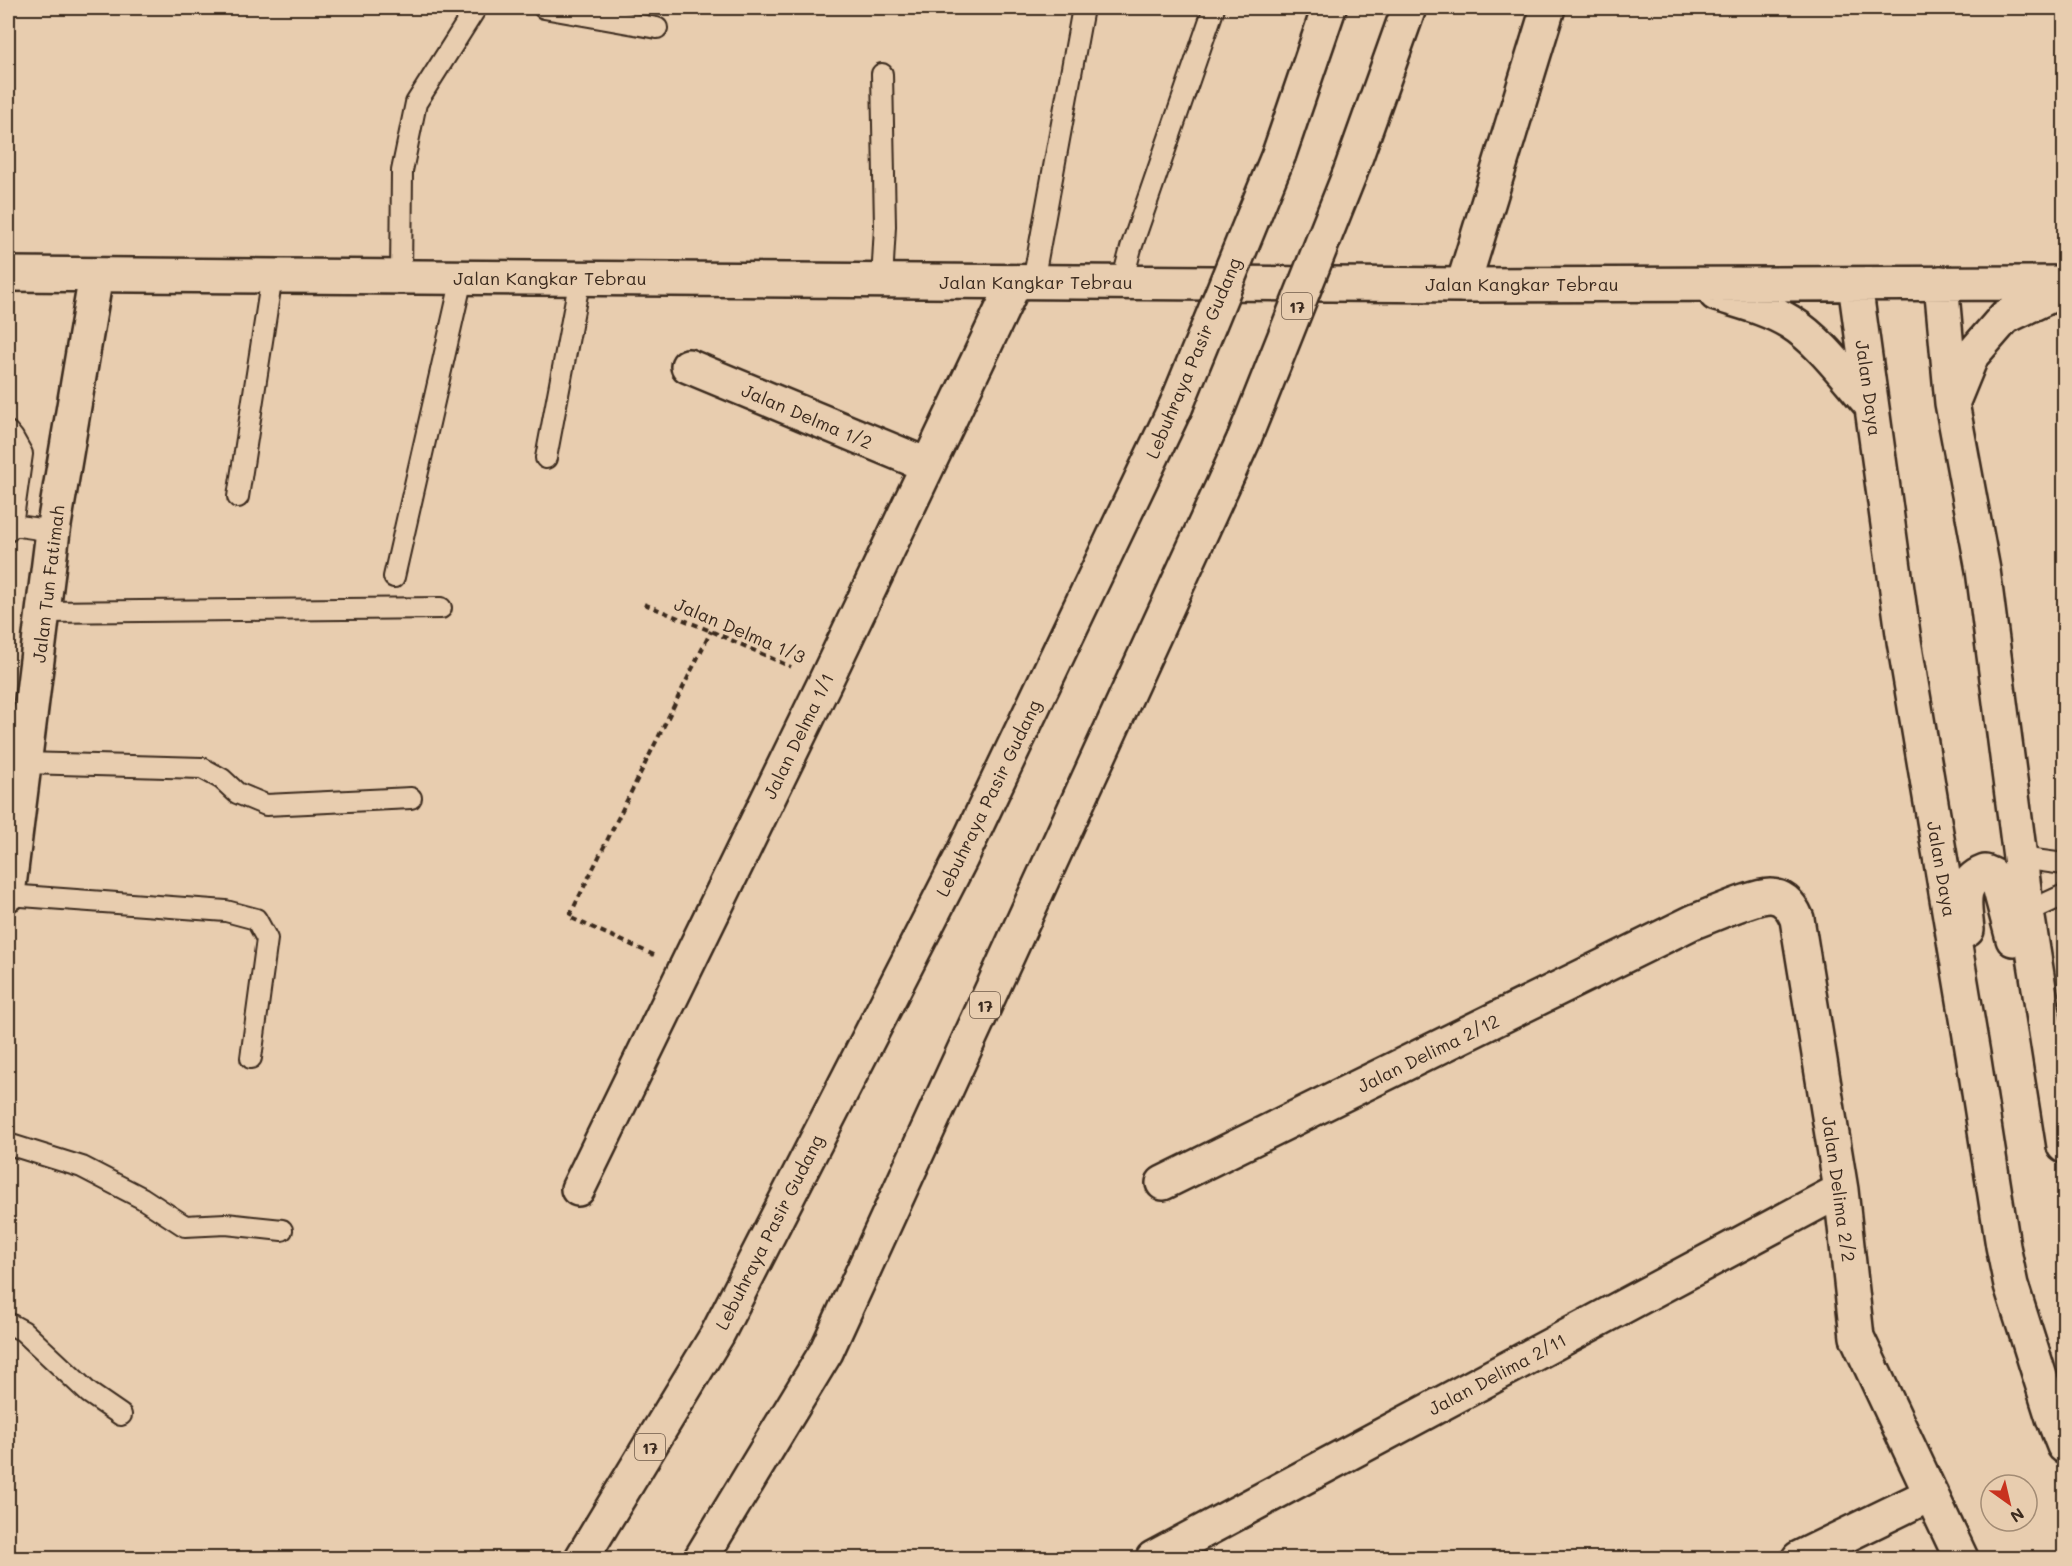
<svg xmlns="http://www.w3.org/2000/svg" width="2072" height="1566" font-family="Mali,sans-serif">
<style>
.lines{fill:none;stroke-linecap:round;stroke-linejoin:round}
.lane-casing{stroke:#3b2a1e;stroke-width:24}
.street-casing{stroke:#3b2a1e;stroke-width:38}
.primary-casing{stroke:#3b2a1e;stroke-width:38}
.highway-casing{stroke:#3b2a1e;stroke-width:38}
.path{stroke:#3b2a1e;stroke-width:4;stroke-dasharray:6 4.5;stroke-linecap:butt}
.lane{stroke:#e8cdaf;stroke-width:20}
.street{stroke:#e8cdaf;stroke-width:33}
.primary{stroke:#e8cdaf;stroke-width:33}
.highway{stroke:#e8cdaf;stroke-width:33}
.highway-bridge-casing{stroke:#3b2a1e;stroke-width:38;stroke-linecap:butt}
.highway-bridge{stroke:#e8cdaf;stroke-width:33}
.labels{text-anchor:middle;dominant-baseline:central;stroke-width:6;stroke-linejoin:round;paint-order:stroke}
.shield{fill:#e8cdaf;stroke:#6f5b4a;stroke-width:1.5}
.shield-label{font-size:16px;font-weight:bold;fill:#3b2a1e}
.street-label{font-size:18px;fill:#3b2a1e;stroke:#e8cdaf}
</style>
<rect width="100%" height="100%" fill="#e8cdaf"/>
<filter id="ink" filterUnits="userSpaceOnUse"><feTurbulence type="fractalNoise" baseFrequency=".0167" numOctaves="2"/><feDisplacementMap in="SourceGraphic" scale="12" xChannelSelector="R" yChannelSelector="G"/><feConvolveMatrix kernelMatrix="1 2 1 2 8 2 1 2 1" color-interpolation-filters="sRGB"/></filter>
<g filter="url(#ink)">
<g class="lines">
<!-- lane casing -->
<g class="lane-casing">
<path id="lane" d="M 544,8 L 657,28
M 401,277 L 402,171 L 416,103 L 476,8
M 882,281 L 885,226 L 882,74
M 1033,282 L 1083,8
M 1122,282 L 1131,248 L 1214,8
M 8,432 L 13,438 L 22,454 L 12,525 L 8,531
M 546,458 L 580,278
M 238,497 L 272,276
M 12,525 L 53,531
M 394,577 L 462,278
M 44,612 L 441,608
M 25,763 L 202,768 L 222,779 L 237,793 L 266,805 L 411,798
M 2021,858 L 2064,864
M 8,895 L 226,911 L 256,919 L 267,939 L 251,1058
M 2027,912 L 2064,895
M 8,1144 L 82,1167 L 142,1198 L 185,1226 L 226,1224 L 282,1230
M 8,1323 L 23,1331 L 89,1393 L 121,1415"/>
</g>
<!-- street casing -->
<g class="street-casing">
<path id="street" d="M 1463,285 L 1548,8
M 688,366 L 927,465
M 8,894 L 53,531 L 96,275
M 1163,1183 L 1693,922 C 1710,916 1754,896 1770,896 C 1784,896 1792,907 1797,919 L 1841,1190 L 1857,1337 L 1961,1558
M 578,1189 L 825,682 L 1015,282
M 1153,1558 L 1841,1190
M 1799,1558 L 1931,1494"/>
</g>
<!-- primary casing -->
<g class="primary-casing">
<path id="primary" d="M 8,274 L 1463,285 L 2064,283
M 1941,283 L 1952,403 L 1983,570 L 2027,912 L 2064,1146
M 1855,284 L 1904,641 L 1973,1054 L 2003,1246 L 2011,1285 L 2053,1418 L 2064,1446
M 1716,294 C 1741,302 1767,308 1790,322 C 1822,342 1846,377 1871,405
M 1954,399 L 1972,355 L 2005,317 L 2064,289
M 1967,930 C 1965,907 1958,882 1985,872 L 1992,875 L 1998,882 L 2013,939"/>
</g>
<!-- highway casing -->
<g class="highway-casing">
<path id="highway" d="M 1279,154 L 1329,8
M 1350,173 L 1409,8
M 582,1558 L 717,1335 L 961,858 L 1176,406
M 701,1558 L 826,1352 L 1244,439"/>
</g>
<!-- path -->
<path class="path" d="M 644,604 L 711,631 L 791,667
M 654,955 L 569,917 L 711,631"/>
<!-- lane -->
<use href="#lane" class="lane"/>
<!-- street -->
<use href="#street" class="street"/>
<!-- primary -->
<use href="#primary" class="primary"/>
<!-- highway -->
<use href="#highway" class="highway"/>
<!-- highway-bridge casing -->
<g class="highway-bridge-casing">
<path id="highway-bridge" d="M 1176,406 L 1279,154
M 1244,439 L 1350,173"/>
</g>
<!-- highway-bridge -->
<use href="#highway-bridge" class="highway-bridge"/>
</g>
</g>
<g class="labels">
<!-- shield labels -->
<g class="shield">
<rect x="1282" y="293" width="30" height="26" rx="4.5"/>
<rect x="970" y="992" width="30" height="26" rx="4.5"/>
<rect x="635" y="1434" width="30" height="26" rx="4.5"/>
</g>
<g class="shield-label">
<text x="1297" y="306">17</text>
<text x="985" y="1005">17</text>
<text x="650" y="1447">17</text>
</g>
<!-- street labels -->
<g class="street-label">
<text x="550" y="278">Jalan Kangkar Tebrau</text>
<text x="1036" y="282">Jalan Kangkar Tebrau</text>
<text x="1522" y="284">Jalan Kangkar Tebrau</text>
<text transform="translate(1193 358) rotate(-67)">Lebuhraya Pasir Gudang</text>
<text transform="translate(1869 388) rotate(82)">Jalan Daya</text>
<text transform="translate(807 416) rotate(23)">Jalan Delma 1/2</text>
<text transform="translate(48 584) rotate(-83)">Jalan Tun Fatimah</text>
<text transform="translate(740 630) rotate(23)">Jalan Delma 1/3</text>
<text transform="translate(798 736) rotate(-64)">Jalan Delma 1/1</text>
<text transform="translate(988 798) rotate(-64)">Lebuhraya Pasir Gudang</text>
<text transform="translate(1942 869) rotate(80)">Jalan Daya</text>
<text transform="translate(1428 1053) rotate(-26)">Jalan Delima 2/12</text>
<text transform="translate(1839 1189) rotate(82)">Jalan Delima 2/2</text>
<text transform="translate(769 1232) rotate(-63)">Lebuhraya Pasir Gudang</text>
<text transform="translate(1497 1374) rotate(-28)">Jalan Delima 2/11</text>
</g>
</g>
<!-- margin -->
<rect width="2072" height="1566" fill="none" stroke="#e8cdaf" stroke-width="30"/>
<rect x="15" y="15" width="2042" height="1536" fill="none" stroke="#3b2a1e" stroke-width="2" filter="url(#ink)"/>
<!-- north arrow -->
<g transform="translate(2009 1503) rotate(146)"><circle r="28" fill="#e8cdaf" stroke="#a38c75" stroke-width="1.5"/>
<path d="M0-4.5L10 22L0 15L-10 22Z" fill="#c8321e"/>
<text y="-9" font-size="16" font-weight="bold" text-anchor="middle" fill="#3b2a1e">N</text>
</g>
</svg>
